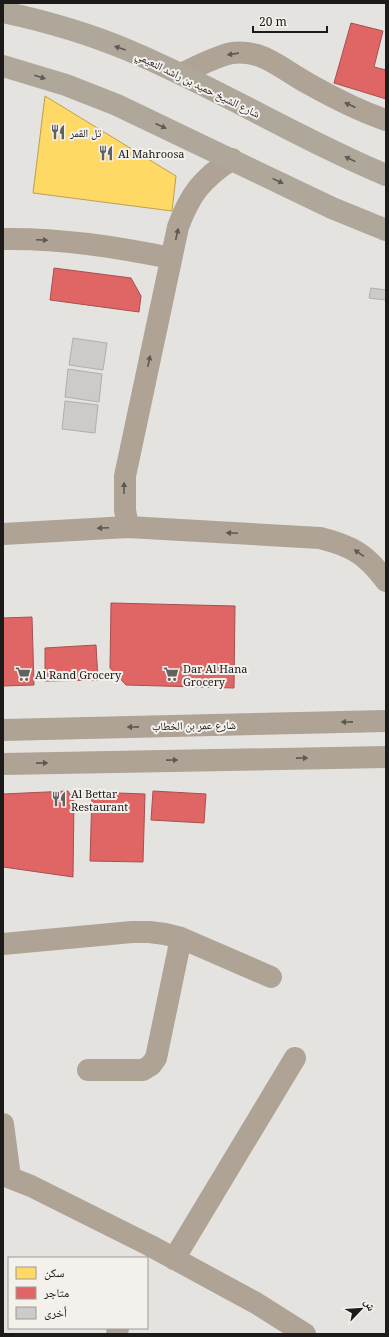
<svg xmlns="http://www.w3.org/2000/svg" width="389" height="1337" font-family="'Noto Serif','Noto Naskh Arabic',serif">
<style>
.homes{fill:#ffd966;stroke:#bba04f}
.shops{fill:#e06666;stroke:#a5504f}
.building{fill:#cdcbc9;stroke:#b0afac}
.lines{fill:none;stroke-linecap:round;stroke-linejoin:round}
.minor{stroke:#aea395;stroke-width:22}
.major{stroke:#aea79a;stroke-width:22}
.oneway{fill:#5e5a54}
.oneway2{fill:#5e5851}
.labels{text-anchor:middle;dominant-baseline:central;stroke-width:4;stroke-linejoin:round;paint-order:stroke}
.street-label{font-size:11px;fill:#1c1b1a;stroke:#f4f0ec}
.poi-label{font-size:11px;fill:#1c1b1a;stroke:#f4f0ec;text-anchor:start}
</style>
<rect width="100%" height="100%" fill="#e5e3e0"/>
<!-- homes -->
<path class="homes" d="M 45,96 L 176,176 L 172,211 L 33,193 Z"/>
<!-- shops -->
<path class="shops" d="M 351,23 L 383,31 L 374,67 L 386,70 L 386,99 L 334,83 Z
M 54,268 L 131,278 L 141,296 L 139,312 L 50,300 Z
M 111,603 L 235,606 L 234,688 L 126,685 L 110,668 Z
M 32,617 L 34,685 L 3,686 L 3,618 Z
M 96,645 L 98,680 L 45,681 L 45,648 Z
M 68,791 L 74,801 L 73,877 L 3,867 L 3,794 Z
M 153,791 L 206,794 L 204,823 L 151,820 Z
M 92,792 L 145,794 L 143,862 L 90,861 Z"/>
<!-- building -->
<path class="building" d="M 371,288 L 386,290 L 386,300 L 369,298 Z
M 73,338 L 107,343 L 103,370 L 69,365 Z
M 68,369 L 102,374 L 99,402 L 65,397 Z
M 65,401 L 98,405 L 95,433 L 62,429 Z"/>
<g class="lines">
<!-- minor -->
<path class="minor" d="M 181,74 C 196,67 216,56 232,53 C 264,49 282,70 309,84 C 334,98 359,111 386,120
M 3,239 C 60,238 116,247 171,258
M 128,527 L 125,510 L 125,476 L 178,227 C 190,194 202,179 232,159
M 3,534 L 128,527 L 320,538 C 352,546 366,554 386,581
M 3,730 L 386,721
M 3,764 L 386,757
M 3,944 L 132,932 L 149,932 L 165,934 L 181,938 L 271,977
M 88,1070 L 143,1070 L 151,1065 L 156,1058 L 181,938
M 3,1124 L 10,1177
M 3,1175 L 31,1186 L 149,1245 L 256,1303 L 305,1334
M 174,1259 L 295,1058
M 117,1334 L 118,1328"/>
<!-- major -->
<path class="major" d="M 3,12 C 45,21 90,34 130,51 C 218,88 299,139 386,175
M 3,66 L 66,85 L 117,105 L 332,208 L 386,230"/>
</g>
<!-- one-way arrows -->
<defs><path id="oneway-solid" d="M-6-.8H1V-3.2L6.5 0L1 3.2V.8H-6Z"/></defs>
<g class="oneway">
<use href="#oneway-solid" transform="translate(120 48) rotate(-161)"/>
<use href="#oneway-solid" transform="translate(40 77) rotate(18)"/>
<use href="#oneway-solid" transform="translate(161 126) rotate(25)"/>
<use href="#oneway-solid" transform="translate(350 159) rotate(-154)"/>
<use href="#oneway-solid" transform="translate(278 181) rotate(26)"/>
</g>
<g class="oneway2">
<use href="#oneway-solid" transform="translate(233 54) rotate(172)"/>
<use href="#oneway-solid" transform="translate(350 105) rotate(-156)"/>
<use href="#oneway-solid" transform="translate(177 234) rotate(-77)"/>
<use href="#oneway-solid" transform="translate(42 240) rotate(3)"/>
<use href="#oneway-solid" transform="translate(149 361) rotate(-78)"/>
<use href="#oneway-solid" transform="translate(124 488) rotate(-89)"/>
<use href="#oneway-solid" transform="translate(103 528) rotate(177)"/>
<use href="#oneway-solid" transform="translate(232 533) rotate(-177)"/>
<use href="#oneway-solid" transform="translate(359 553) rotate(-146)"/>
<use href="#oneway-solid" transform="translate(347 722) rotate(179)"/>
<use href="#oneway-solid" transform="translate(133 727) rotate(179)"/>
<use href="#oneway-solid" transform="translate(302 758) rotate(-1)"/>
<use href="#oneway-solid" transform="translate(172 760) rotate(-1)"/>
<use href="#oneway-solid" transform="translate(42 763) rotate(-1)"/>
</g>
<!-- icons -->
<defs>
<g id="restaurant-bare" transform="scale(1.2)"><path d="M-5-6h1v4h1v-4h1v4h1v-4h1v5L-1.5 .5V6h-2V.5L-5-1ZM5-6V6H3V1.5H1.5Q1.5-4 5-6Z" fill="#62615f" stroke="#f4f0ec" stroke-width="2.5" paint-order="stroke"/></g>
<g id="supermarket-bare" transform="scale(1.2)"><path d="M-6-5.5h2.5l.6 2H6L4.5 2H-2.5L-4.4-4H-6ZM-1.5 3.2a1.3 1.3 0 1 0 .1 0ZM3 3.2a1.3 1.3 0 1 0 .1 0Z" fill="#62615f" stroke="#f4f0ec" stroke-width="2.5" paint-order="stroke"/></g>
</defs>
<g fill-rule="evenodd">
<use href="#restaurant-bare" x="58" y="132"/>
<use href="#restaurant-bare" x="106" y="153"/>
<use href="#supermarket-bare" x="23" y="674"/>
<use href="#supermarket-bare" x="171" y="674"/>
<use href="#restaurant-bare" x="59" y="799"/>
</g>
<g class="labels">
<!-- street labels -->
<g class="street-label">
<text transform="translate(198 84) rotate(26)">شارع الشيخ حميد بن راشد النعيمي</text>
<text transform="translate(194 725) rotate(-1)">شارع عمر بن الخطاب</text>
</g>
<!-- poi labels -->
<g class="poi-label">
<text x="70" y="132">تل القمر</text>
<text x="118" y="153">Al Mahroosa</text>
<text x="183" y="668">Dar Al Hana<tspan x="183" dy="13">Grocery</tspan></text>
<text x="35" y="674">Al Rand Grocery</text>
<text x="71" y="793">Al Bettar<tspan x="71" dy="13">Restaurant</tspan></text>
</g>
</g>
<!-- border -->
<rect width="389" height="1337" fill="none" stroke="#1c1b1a" stroke-width="8"/>
<!-- legend -->
<rect x="8" y="1257" width="140" height="72" fill="#f4f0ec" stroke="#9e9b98"/>
<rect x="16" y="1267" width="20" height="12" fill="#ffd966" stroke="#9e9b98"/>
<text x="44" y="1277" font-size="12" fill="#1c1b1a">سكن</text>
<rect x="16" y="1287" width="20" height="12" fill="#e06666" stroke="#9e9b98"/>
<text x="44" y="1297" font-size="12" fill="#1c1b1a">متاجر</text>
<rect x="16" y="1307" width="20" height="12" fill="#cdcbc9" stroke="#9e9b98"/>
<text x="44" y="1317" font-size="12" fill="#1c1b1a">أخرى</text>
<!-- north arrow -->
<g transform="translate(361 1309) rotate(65)" stroke="#f4f0ec" stroke-width="3" paint-order="stroke">
<path d="M0-3L7 15L0 10L-7 15Z" fill="#1c1b1a"/>
<text y="-6" font-size="11" font-weight="bold" text-anchor="middle" fill="#1c1b1a">ش</text>
</g>
<!-- scale -->
<path d="M253 26v6h74v-6" fill="none" stroke="#1c1b1a" stroke-width="2"/>
<text x="259" y="26" font-size="12" fill="#1c1b1a" stroke="#f4f0ec" stroke-width="3" paint-order="stroke">20 m</text>
</svg>
